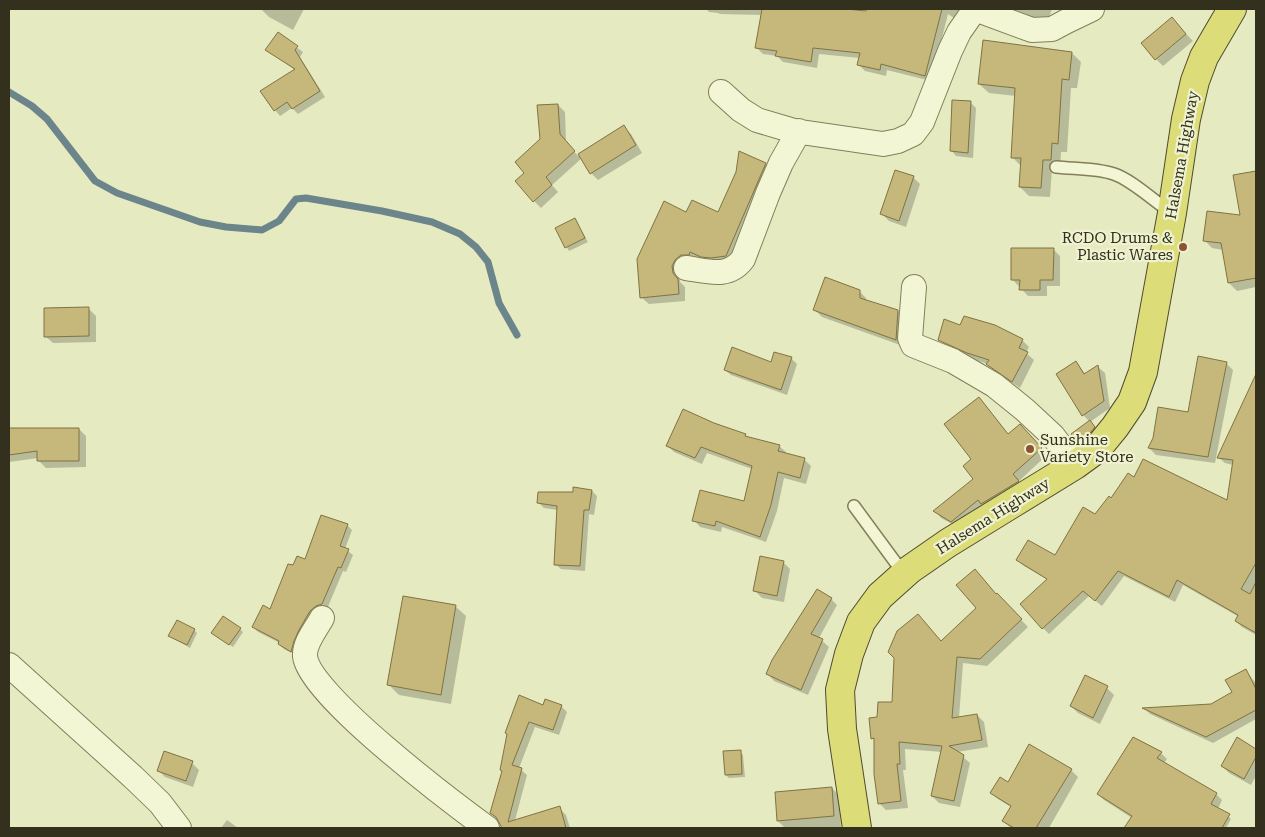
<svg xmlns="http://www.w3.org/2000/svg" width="1265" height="837" font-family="'Roboto Serif',serif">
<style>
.shadow{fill:#0003}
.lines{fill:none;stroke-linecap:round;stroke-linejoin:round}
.stream{stroke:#6b858a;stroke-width:7}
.building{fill:#c6b77a;stroke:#7f7342}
.service-casing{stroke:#827f5a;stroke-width:14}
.minor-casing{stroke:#827f5a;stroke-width:26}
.trunk-casing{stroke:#504b2e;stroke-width:30}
.service{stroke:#f2f6d4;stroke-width:11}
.minor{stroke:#f2f6d4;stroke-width:24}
.trunk{stroke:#dcdd79;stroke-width:28}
.poi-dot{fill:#8d532f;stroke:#eff2d0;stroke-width:2}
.labels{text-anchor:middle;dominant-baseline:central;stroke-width:4.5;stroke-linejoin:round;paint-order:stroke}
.street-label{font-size:15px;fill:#33301d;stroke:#eff2d0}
.poi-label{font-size:15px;fill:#33301d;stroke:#eff2d0;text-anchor:end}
</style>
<rect width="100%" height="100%" fill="#e6eac1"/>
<!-- shadow -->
<path class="shadow" d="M 263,9 L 304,9 L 293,30 L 269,17 L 262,10 Z
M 706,9 L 836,9 L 867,12 L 868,9 L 886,9 L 914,18 L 919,9 L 959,9 L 954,18 L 948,14 L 931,81 L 887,70 L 886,76 L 865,71 L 858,64 L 860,58 L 819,54 L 817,68 L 783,62 L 777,56 L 763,54 L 757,48 L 762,15 L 720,14 L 718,13 L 709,12 Z
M 1005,9 L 1052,9 L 1047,23 Z
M 1172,19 L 1193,41 L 1163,66 L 1156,59 Z
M 278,34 L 303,52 L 300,57 L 325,97 L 298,114 L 292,108 L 280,116 L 275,110 L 295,70 L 267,50 Z
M 1072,53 L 1081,62 L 1077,88 L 1071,88 L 1067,152 L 1061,152 L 1060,169 L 1052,168 L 1050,197 L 1029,196 L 1020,187 L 1022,167 L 1012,157 L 1016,96 L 989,93 L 979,84 Z
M 971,103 L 976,108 L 973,158 L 956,156 L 951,150 Z
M 558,105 L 565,112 L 566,142 L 578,156 L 624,127 L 631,134 L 642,153 L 598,180 L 591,173 L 582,158 L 552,185 L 558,192 L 541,208 L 534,201 L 526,173 Z
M 765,164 L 773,171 L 733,263 L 679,274 L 680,282 L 685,287 L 685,301 L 649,304 L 641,297 L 687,214 L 719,214 Z
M 1256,172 L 1256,287 L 1237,291 L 1229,283 L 1223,250 L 1212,248 L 1204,240 L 1242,217 L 1235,176 Z
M 913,177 L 920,184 L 906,227 L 889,221 L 882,214 Z
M 575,219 L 588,242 L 569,251 L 557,229 Z
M 1053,249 L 1060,256 L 1060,286 L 1047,286 L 1047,296 L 1028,296 L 1012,279 Z
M 859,291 L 866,298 L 866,301 L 898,311 L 905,318 L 903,346 L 822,317 L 815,310 Z
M 88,308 L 96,316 L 96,342 L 53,343 L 45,336 Z
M 961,326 L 1022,340 L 1029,347 L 1026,353 L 1034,360 L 1020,388 L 995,371 L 988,364 L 975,360 L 947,347 L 940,340 Z
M 791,358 L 797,364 L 787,395 L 731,375 L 725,370 L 772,363 Z
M 1076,362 L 1086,375 L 1098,367 L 1105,373 L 1110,408 L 1090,422 L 1097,431 L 1082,446 L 1079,443 L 1090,422 L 1083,415 Z
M 1226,363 L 1233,370 L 1215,463 L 1156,455 L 1149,448 L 1189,414 Z
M 1256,377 L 1256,635 L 1242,627 L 1236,621 L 1239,617 L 1183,585 L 1175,602 L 1124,576 L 1102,606 L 1089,596 L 1049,634 L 1043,628 L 1048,580 L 1024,566 L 1018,560 L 1055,557 L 1111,500 L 1134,478 L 1228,502 L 1233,465 L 1225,463 L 1219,458 Z
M 979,398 L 1009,435 L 1026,432 L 1047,455 L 1019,481 L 1025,488 L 958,527 L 941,518 L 935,511 L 975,479 L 973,460 Z
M 714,424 L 745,435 L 749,438 L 779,446 L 786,452 L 785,454 L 805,460 L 811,466 L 806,484 L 784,478 L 777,511 L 766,542 L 722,527 L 721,532 L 700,527 L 694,520 L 745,502 L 752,469 L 707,453 L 702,464 L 674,452 L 668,446 Z
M 9,429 L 79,429 L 86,436 L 86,467 L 46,468 L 39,461 L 38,458 L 9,462 Z
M 574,489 L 592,491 L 597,496 L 594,515 L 589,514 L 585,571 L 561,569 L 555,564 L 558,510 L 544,508 L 538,502 L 574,493 Z
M 347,525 L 352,530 L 345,549 L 353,555 L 346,572 L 343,571 L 327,609 L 296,655 L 284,649 L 279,644 L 280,643 L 258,632 L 253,627 L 271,611 L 294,567 L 306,561 Z
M 783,562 L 790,569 L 784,602 L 762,598 L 754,590 Z
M 997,595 L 1028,627 L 987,666 L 963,663 L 959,718 L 977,715 L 984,722 L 988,747 L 957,752 L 970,763 L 960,807 L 939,803 L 932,796 L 942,752 L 905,749 L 906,770 L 903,770 L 908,808 L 886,810 L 879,803 L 875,741 L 873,738 L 878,718 L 893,703 L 941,642 Z
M 831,599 L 837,605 L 819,638 L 829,647 L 808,695 L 774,681 L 768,674 Z
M 455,606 L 466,616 L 451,704 L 399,695 L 389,685 Z
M 240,629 L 243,632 L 233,647 L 216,636 Z
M 194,630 L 197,633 L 190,648 L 170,636 Z
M 1245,670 L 1254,681 L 1256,682 L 1256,719 L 1213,743 L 1150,714 L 1145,709 L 1211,705 L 1233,693 Z
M 1107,688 L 1114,695 L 1100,724 L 1078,713 L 1071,706 Z
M 561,706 L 567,712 L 559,735 L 535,727 L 519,768 L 527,775 L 513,828 L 505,828 L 491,813 L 503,772 L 508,735 L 544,707 Z
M 1237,739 L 1256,750 L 1256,776 L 1251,785 L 1229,773 L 1222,766 Z
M 740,752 L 743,755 L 745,777 L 729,778 L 726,775 Z
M 1161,753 L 1167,759 L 1164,763 L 1216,794 L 1222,800 L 1218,809 L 1225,813 L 1231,819 L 1226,828 L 1131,828 L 1128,825 L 1132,818 L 1104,800 L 1098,794 Z
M 192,763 L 199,770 L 193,787 L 165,777 L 158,770 Z
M 1071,770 L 1078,777 L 1049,828 L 1011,828 L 1003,821 L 1011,807 L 998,799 L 991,792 L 1008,784 Z
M 832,788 L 839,795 L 841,828 L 785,828 L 778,821 Z
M 559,808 L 566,815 L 570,828 L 537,828 L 533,815 Z
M 227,820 L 238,828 L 221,828 Z"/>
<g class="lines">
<!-- stream -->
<path class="stream" d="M 9,92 L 32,106 L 47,119 L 95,181 L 117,193 L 200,222 L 226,227 L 262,230 L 279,221 L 296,199 L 306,198 L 382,211 L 432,222 L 460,234 L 476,247 L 488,262 L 499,303 L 517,335"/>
</g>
<!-- building -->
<path class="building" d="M 762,9 L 846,9 L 866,11 L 867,9 L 942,9 L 925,76 L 881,64 L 880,70 L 857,65 L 860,53 L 813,48 L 811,62 L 775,56 L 777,51 L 755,48 Z
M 1172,17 L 1186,34 L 1155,60 L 1141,43 Z
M 278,32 L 298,46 L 295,50 L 320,91 L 292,109 L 287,102 L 274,111 L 260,91 L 295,69 L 265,50 Z
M 983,40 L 1072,52 L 1069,80 L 1062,79 L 1058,144 L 1052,143 L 1051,160 L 1043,160 L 1041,188 L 1019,187 L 1021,158 L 1011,158 L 1015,88 L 978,84 Z
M 952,100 L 971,101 L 968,153 L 950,151 Z
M 558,104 L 560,134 L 575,151 L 546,177 L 552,185 L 533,202 L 515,181 L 524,173 L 515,162 L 540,139 L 537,105 Z
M 624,125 L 636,145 L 590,174 L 578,154 Z
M 739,151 L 766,163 L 726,256 L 711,258 L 701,257 L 690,252 L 689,255 L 681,255 L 675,260 L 672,266 L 673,273 L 678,279 L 679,294 L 640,298 L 637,259 L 664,201 L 686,212 L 692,200 L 718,212 L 736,172 Z
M 895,170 L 914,176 L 899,221 L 880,214 Z
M 1256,171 L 1256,278 L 1228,283 L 1221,243 L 1203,241 L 1207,211 L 1240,215 L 1233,175 Z
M 575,218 L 585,238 L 565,248 L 555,228 Z
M 1011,248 L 1054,248 L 1053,280 L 1040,280 L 1040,290 L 1019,290 L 1020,280 L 1011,280 Z
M 825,277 L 860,290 L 860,298 L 898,310 L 896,340 L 813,310 Z
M 89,307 L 89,336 L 44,337 L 44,308 Z
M 964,316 L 995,325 L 1023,339 L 1019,348 L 1028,352 L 1012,382 L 986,364 L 989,360 L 967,353 L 938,340 L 944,319 L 960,325 Z
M 732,347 L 771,362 L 774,352 L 792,357 L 781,390 L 724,370 Z
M 1198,356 L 1227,362 L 1208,457 L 1148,448 L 1153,438 L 1158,407 L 1188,412 Z
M 1076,361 L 1084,374 L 1098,365 L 1104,401 L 1082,416 L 1056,374 Z
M 1256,374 L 1256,563 L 1241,589 L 1250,594 L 1256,582 L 1256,633 L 1235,621 L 1238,615 L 1177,580 L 1169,597 L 1118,571 L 1095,601 L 1083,591 L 1042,629 L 1020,604 L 1047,579 L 1016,560 L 1028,540 L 1055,555 L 1083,507 L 1095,514 L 1109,496 L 1111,498 L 1128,473 L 1134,477 L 1143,459 L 1227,500 L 1233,460 L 1217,458 Z
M 979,397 L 1008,434 L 1020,424 L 1042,448 L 1013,474 L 1019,481 L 981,504 L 978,500 L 951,522 L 933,511 L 973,479 L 963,466 L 971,459 L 944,424 Z
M 683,409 L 714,423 L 746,434 L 745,436 L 780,445 L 778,451 L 805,458 L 800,478 L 778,472 L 771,505 L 760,537 L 716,521 L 715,526 L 692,521 L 700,490 L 744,501 L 752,466 L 701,447 L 695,458 L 666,446 Z
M 1090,420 L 1095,427 L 1086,438 L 1078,444 L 1071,434 Z
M 9,428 L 79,428 L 79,461 L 37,461 L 37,451 L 9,455 Z
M 573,487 L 592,490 L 589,510 L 584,510 L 580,566 L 554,565 L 557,506 L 537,503 L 538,492 L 573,492 Z
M 321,515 L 348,524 L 340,546 L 349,549 L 341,568 L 338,567 L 322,604 L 316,606 L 310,611 L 299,630 L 294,641 L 291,652 L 278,644 L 279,641 L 252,627 L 263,605 L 270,609 L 288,564 L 293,565 L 297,556 L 305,559 Z
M 760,556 L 784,561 L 777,596 L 753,591 Z
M 975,569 L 996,594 L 997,593 L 1022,619 L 980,659 L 957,657 L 952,718 L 977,714 L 982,740 L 949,746 L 964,755 L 954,801 L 931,796 L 942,746 L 899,742 L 900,764 L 897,764 L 901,801 L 878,804 L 874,774 L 874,738 L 871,739 L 869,718 L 877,717 L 878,702 L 892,702 L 894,658 L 888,652 L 897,631 L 918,614 L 941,641 L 976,608 L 956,585 Z
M 817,589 L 832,598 L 811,634 L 823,639 L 801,690 L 766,674 L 772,660 Z
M 403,596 L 456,605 L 441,695 L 387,685 Z
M 223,616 L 241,628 L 229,645 L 211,633 Z
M 177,620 L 195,629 L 187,645 L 168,636 Z
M 1246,669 L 1256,689 L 1256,710 L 1206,737 L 1142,708 L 1211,704 L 1232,692 L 1225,680 Z
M 1085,675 L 1108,686 L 1093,718 L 1070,706 Z
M 519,695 L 543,705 L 545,699 L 562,705 L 553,730 L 529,722 L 512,765 L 522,768 L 508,822 L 560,806 L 566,828 L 502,828 L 496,817 L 490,813 L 502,771 L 500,770 L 507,734 L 505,733 Z
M 1133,737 L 1162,752 L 1157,758 L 1217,793 L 1211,804 L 1230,814 L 1222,828 L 1124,828 L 1132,816 L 1097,794 Z
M 1237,737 L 1256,749 L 1256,757 L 1244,779 L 1221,766 Z
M 1029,744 L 1072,769 L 1036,828 L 1014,828 L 1002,821 L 1011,806 L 990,793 L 1000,777 L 1008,782 Z
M 741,750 L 742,774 L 725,775 L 723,751 Z
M 164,751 L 193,761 L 186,781 L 157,771 Z
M 832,787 L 834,816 L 777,821 L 775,792 Z"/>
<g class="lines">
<!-- service casing -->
<g class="service-casing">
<path id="service" d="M 1056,167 C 1075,169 1096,168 1114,174 C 1132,180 1155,202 1172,213
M 854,506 L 904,574"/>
</g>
<!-- minor casing -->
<g class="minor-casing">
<path id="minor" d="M 721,92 L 741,110 L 757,120 L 794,131 L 883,144 L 898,141 L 913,134 L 922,122 L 950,51 L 959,32 L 975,9 L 1032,30 L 1052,29 L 1065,22 L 1092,9
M 686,268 C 708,271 728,279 743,259 L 768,193 L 781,163 L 799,131
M 914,287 L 910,338 L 913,345 L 953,361 L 994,385 L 1025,410 L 1053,436 L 1075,465
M 322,618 C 316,629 304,643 305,656 C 308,694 453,803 487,828
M 9,665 L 133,777 L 160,803 L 179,828"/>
</g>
<!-- trunk casing -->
<g class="trunk-casing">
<path id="trunk" d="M 857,828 L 842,729 L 840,690 L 849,654 L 861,622 L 880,596 L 909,570 L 948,543 L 1075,465 L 1097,449 L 1115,427 L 1132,402 L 1143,372 L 1172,213 L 1186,119 L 1195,81 L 1204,57 L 1232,9"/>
</g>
<!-- service -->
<use href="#service" class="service"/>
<!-- minor -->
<use href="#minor" class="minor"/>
<!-- trunk -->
<use href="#trunk" class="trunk"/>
</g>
<!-- markers -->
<g class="poi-dot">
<circle cx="1183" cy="247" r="5"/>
<circle cx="1030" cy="449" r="5"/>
</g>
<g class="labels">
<!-- street labels -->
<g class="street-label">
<text transform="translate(1182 155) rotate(-80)">Halsema Highway</text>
<text transform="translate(993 516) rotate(-32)">Halsema Highway</text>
</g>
<!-- poi labels -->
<g class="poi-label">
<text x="1173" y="238">RCDO Drums &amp;<tspan x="1173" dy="17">Plastic Wares</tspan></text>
<text x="1040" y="440" text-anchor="start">Sunshine<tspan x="1040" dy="17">Variety Store</tspan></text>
</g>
</g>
<!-- border -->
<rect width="1265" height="837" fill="none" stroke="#33301d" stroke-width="20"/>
</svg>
